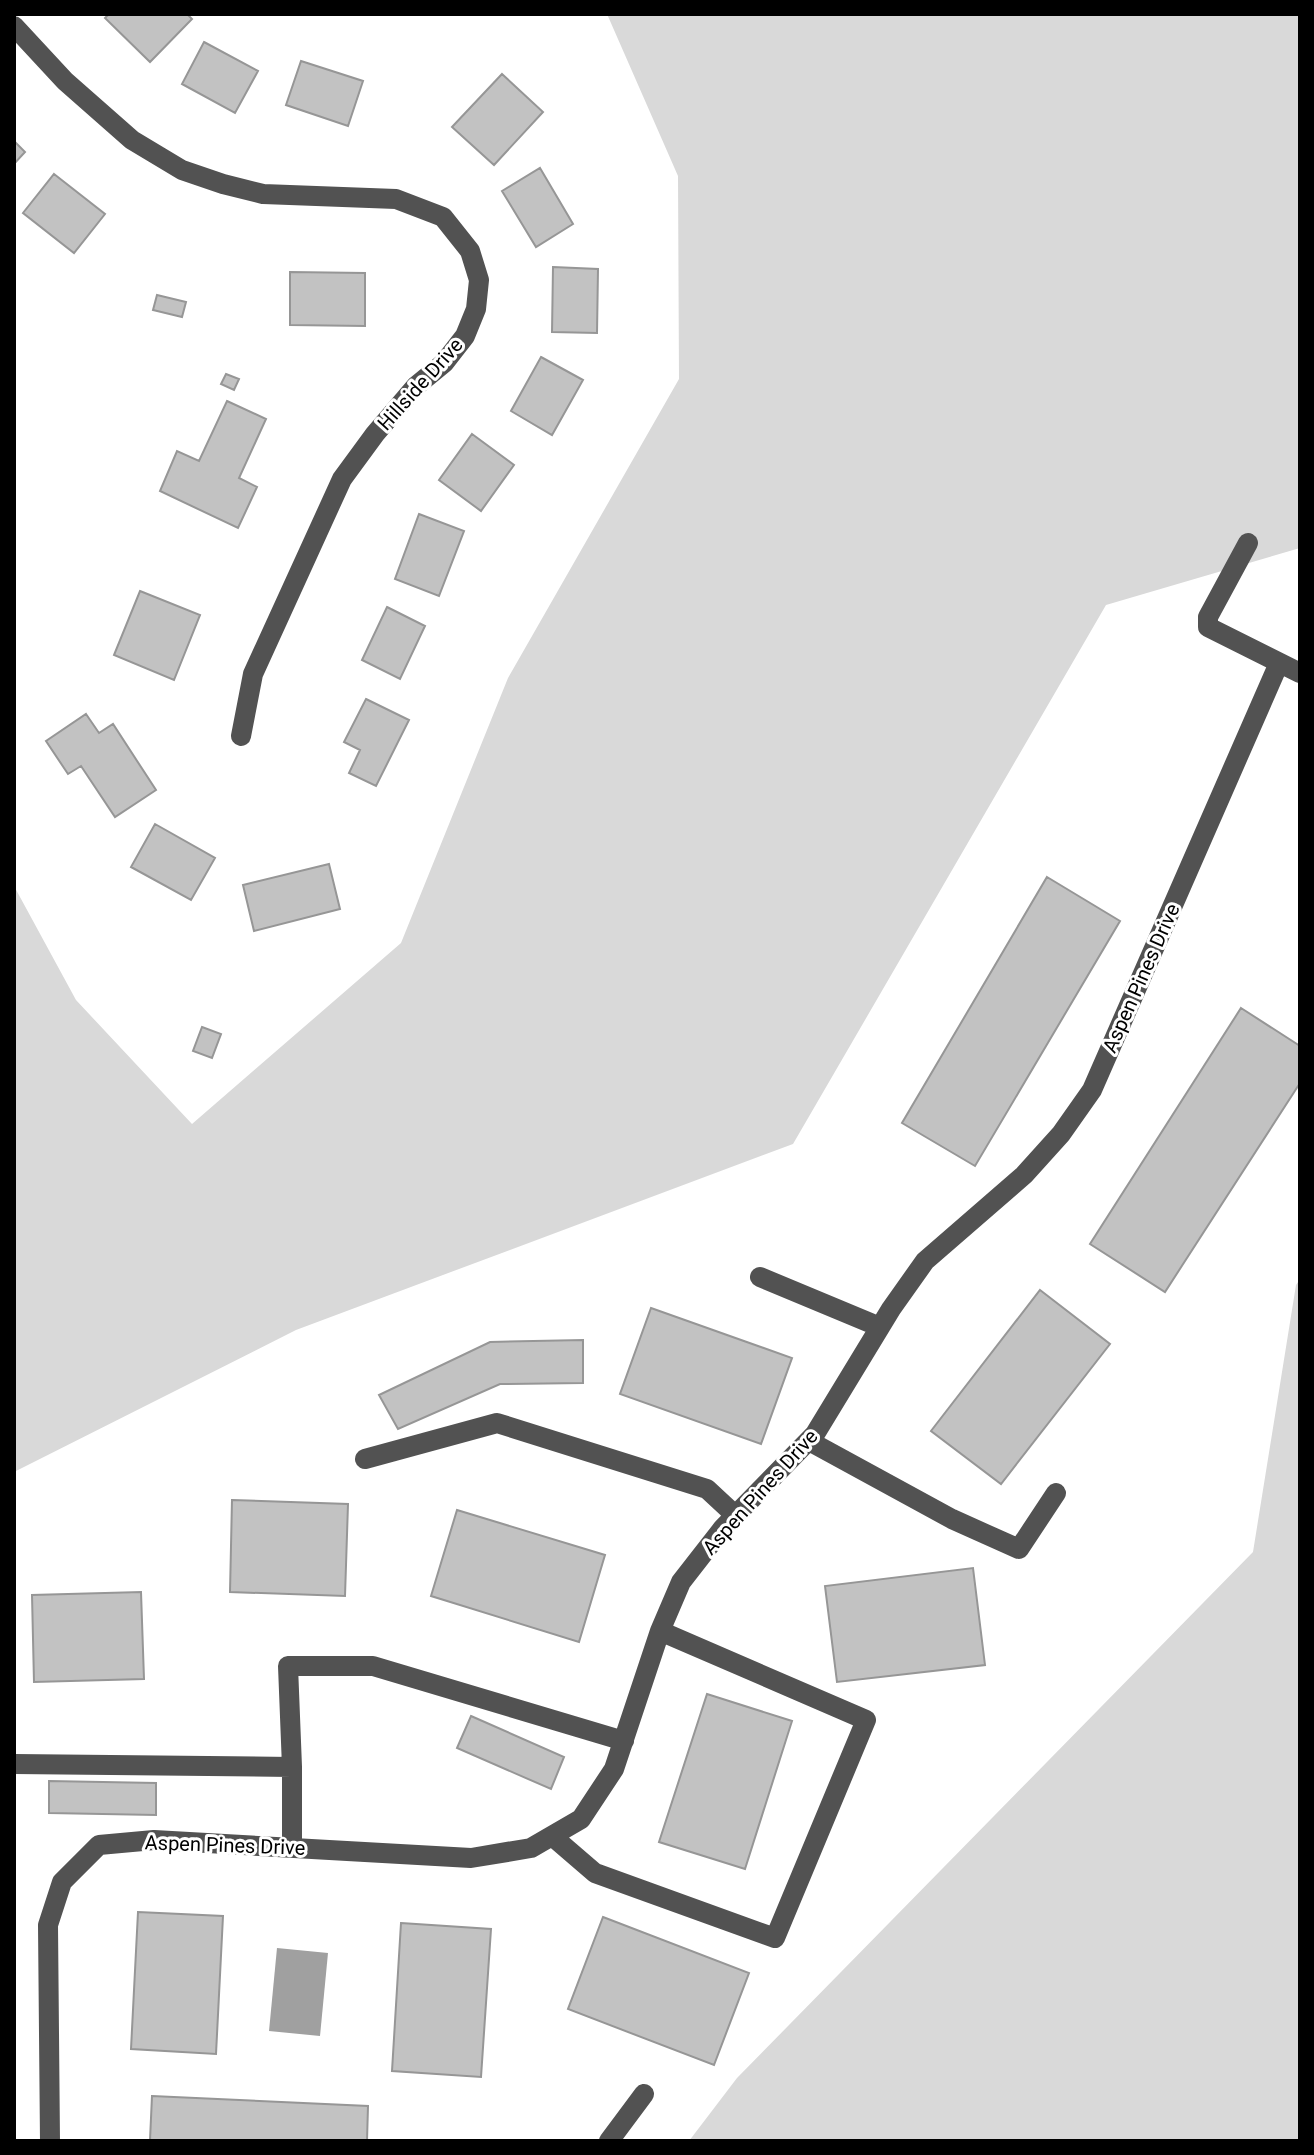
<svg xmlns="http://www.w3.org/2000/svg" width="1314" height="2155" font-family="Roboto,sans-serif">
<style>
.green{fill:#d9d9d9}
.water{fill:#a0a0a0}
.building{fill:#c2c2c2;stroke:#969696;stroke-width:2}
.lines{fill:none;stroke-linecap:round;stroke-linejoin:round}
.minor{stroke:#525252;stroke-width:20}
.labels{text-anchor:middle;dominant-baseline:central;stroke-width:6;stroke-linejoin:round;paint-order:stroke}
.street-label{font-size:20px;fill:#000;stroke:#fff}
</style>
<rect width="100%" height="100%" fill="#fff"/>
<!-- green -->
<path class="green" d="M 607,14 L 1300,14 L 1300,548 L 1106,605 L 793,1144 L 296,1330 L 14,1472 L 14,886 L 76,1000 L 192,1124 L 401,943 L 508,678 L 679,379 L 678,176 Z
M 1300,1279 L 1300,2141 L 689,2141 L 737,2078 L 1253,1552 L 1296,1285 Z"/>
<!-- water -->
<path class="water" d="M 277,1948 L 328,1953 L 320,2036 L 269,2031 Z"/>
<!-- building -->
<path class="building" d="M 109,14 L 187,14 L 192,19 L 150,62 L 105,18 Z
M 204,42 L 258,71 L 235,113 L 182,84 Z
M 301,61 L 363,81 L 348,126 L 286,105 Z
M 502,74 L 543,112 L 494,165 L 452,127 Z
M 14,141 L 25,152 L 14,164 Z
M 540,168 L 573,224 L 536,247 L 502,191 Z
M 54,174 L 105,214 L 74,253 L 23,213 Z
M 553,267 L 598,269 L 597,333 L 552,332 Z
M 290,272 L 365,273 L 365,326 L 290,325 Z
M 157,295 L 186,302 L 182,317 L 153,310 Z
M 541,357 L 583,380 L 552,435 L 511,411 Z
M 226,374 L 239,379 L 234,390 L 221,384 Z
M 227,401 L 266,419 L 239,478 L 257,487 L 238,528 L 160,491 L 177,451 L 199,461 Z
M 472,434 L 514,465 L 481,511 L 439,480 Z
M 419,514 L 464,531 L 439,596 L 395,579 Z
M 140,591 L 200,615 L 174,680 L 114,655 Z
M 387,607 L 425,626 L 400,679 L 362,660 Z
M 366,699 L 409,720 L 376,786 L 349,773 L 360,750 L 344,742 Z
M 86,714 L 99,733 L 113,724 L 156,790 L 115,817 L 81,766 L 68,774 L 46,741 Z
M 155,824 L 215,858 L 191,900 L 131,867 Z
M 329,864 L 340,909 L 254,931 L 243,885 Z
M 1047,877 L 1120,921 L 975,1166 L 902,1123 Z
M 1241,1008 L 1300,1046 L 1300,1083 L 1165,1292 L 1090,1244 Z
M 202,1027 L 221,1034 L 212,1058 L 193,1051 Z
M 1040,1290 L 1110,1344 L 1001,1484 L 931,1431 Z
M 651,1308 L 792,1358 L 761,1444 L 620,1394 Z
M 583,1340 L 583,1383 L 500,1384 L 398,1429 L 379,1395 L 490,1342 Z
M 232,1500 L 348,1504 L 345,1596 L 230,1592 Z
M 457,1510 L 605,1555 L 579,1642 L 431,1596 Z
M 973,1568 L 985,1665 L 837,1682 L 825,1586 Z
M 141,1592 L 144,1679 L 34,1682 L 32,1595 Z
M 707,1694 L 792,1721 L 745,1869 L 659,1842 Z
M 471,1716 L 564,1757 L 551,1789 L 457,1748 Z
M 49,1781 L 156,1783 L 156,1815 L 49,1813 Z
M 138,1912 L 223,1916 L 216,2054 L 131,2049 Z
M 603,1917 L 749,1973 L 714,2065 L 568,2009 Z
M 401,1923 L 491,1929 L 481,2077 L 392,2071 Z
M 152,2096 L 368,2106 L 367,2141 L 150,2140 Z"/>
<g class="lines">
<!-- minor -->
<path class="minor" d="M 14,26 L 65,81 L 132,140 L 182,170 L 223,184 L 263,194 L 396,199 L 443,217 L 470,251 L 479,280 L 476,309 L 465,336 L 444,363 L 416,386 L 375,434 L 342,479 L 253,674 L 241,736
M 1248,543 L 1208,617 L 1208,627 L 1300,673
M 760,1277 L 880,1327
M 809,1441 L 952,1519 L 1019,1549 L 1056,1493
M 365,1459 L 497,1423 L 707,1489 L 735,1515
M 14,1764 L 292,1767 L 288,1666 L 373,1666 L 624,1741
M 292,1767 L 292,1848
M 552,1836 L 595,1873 L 775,1938 L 866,1720 L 660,1631
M 50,2141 L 48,1925 L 62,1882 L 99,1845 L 154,1840 L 471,1858 L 531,1848 L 581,1819 L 614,1769 L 660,1631 L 681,1582 L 723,1528 L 815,1434 L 891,1309 L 925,1261 L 1024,1175 L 1061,1134 L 1092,1090 L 1279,663
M 609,2141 L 644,2094"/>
</g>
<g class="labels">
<!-- street labels -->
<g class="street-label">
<text transform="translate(420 384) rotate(-48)">Hillside Drive</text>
<text transform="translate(1141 978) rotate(-66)">Aspen Pines Drive</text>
<text transform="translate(760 1492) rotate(-48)">Aspen Pines Drive</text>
<text transform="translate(225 1845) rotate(2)">Aspen Pines Drive</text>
</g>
</g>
<!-- border -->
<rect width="1314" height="2155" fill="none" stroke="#000000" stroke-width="32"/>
</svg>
